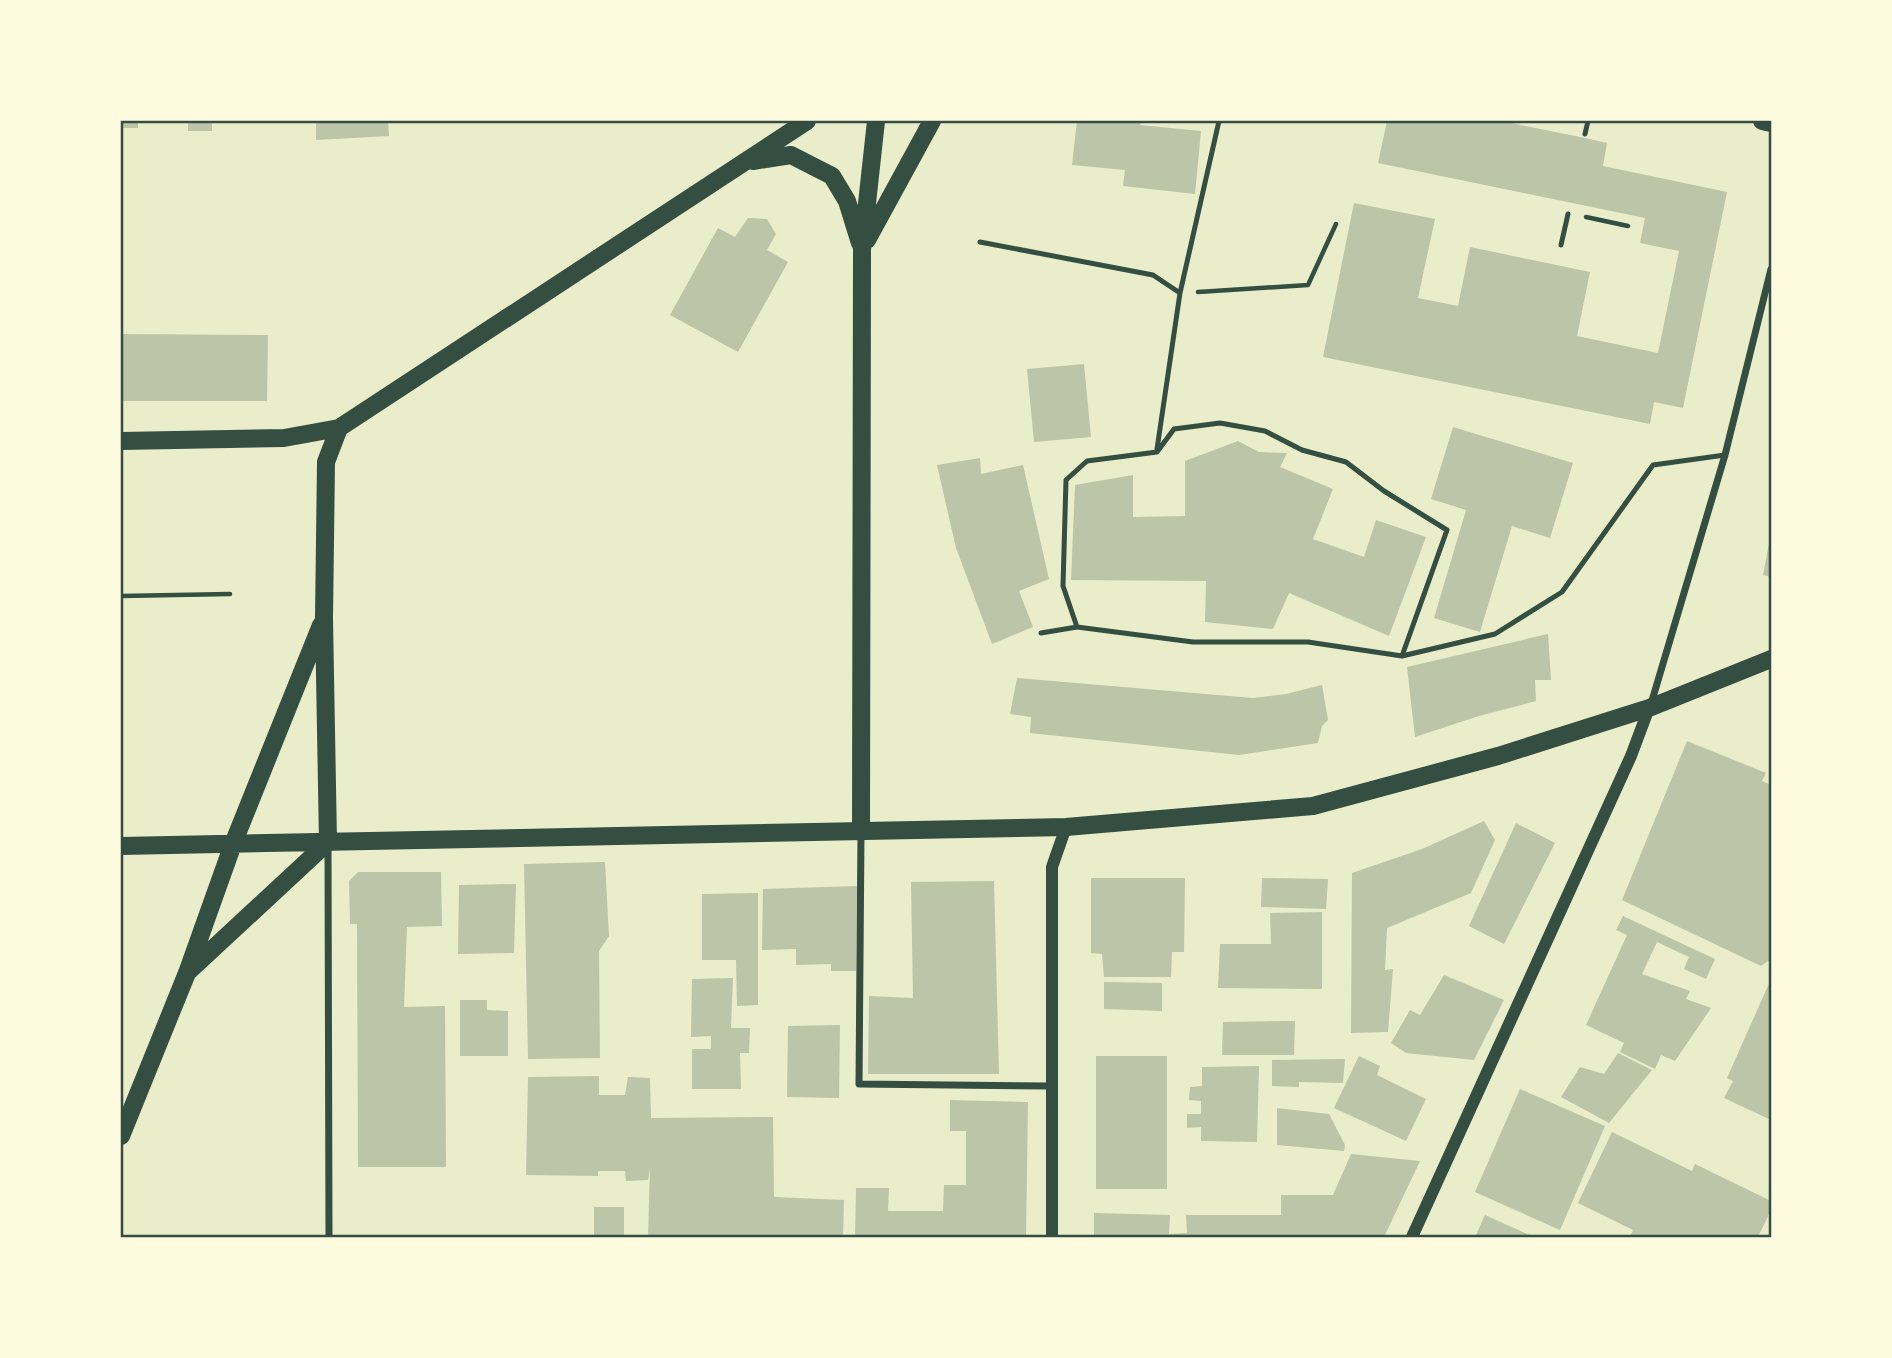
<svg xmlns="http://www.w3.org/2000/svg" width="1892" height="1358" font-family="'PT Serif',serif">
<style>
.building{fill:#bcc5a7}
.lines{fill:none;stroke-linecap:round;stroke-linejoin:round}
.path{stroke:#344e41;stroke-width:4.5}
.service{stroke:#344e41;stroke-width:5}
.minor{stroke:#344e41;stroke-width:7}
.tertiary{stroke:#344e41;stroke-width:12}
.primary{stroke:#344e41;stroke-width:18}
.neatline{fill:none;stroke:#344e41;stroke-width:2.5}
</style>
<rect width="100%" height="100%" fill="#e9edc9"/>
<!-- building -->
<path class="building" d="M 121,121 L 138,121 L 138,128 L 121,128 Z
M 188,121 L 212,121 L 212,131 L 188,131 Z
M 316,121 L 388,121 L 389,136 L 316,140 Z
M 1077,121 L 1141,121 L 1140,125 L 1201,131 L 1195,194 L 1123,186 L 1125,170 L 1072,165 Z
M 1387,121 L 1501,121 L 1585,138 L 1607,143 L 1603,166 L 1727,192 L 1683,408 L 1654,402 L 1650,424 L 1323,357 L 1354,203 L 1435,219 L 1418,298 L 1458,306 L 1470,247 L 1590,272 L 1577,336 L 1658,353 L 1679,251 L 1640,243 L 1645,218 L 1378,163 Z
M 748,218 L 767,219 L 776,234 L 767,250 L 788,262 L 738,352 L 670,315 L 718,228 L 735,237 Z
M 121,334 L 268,335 L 267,401 L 121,401 Z
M 1084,364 L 1091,437 L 1034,442 L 1027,369 Z
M 1453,427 L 1573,463 L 1550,538 L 1512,526 L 1480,632 L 1434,618 L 1466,510 L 1431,499 Z
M 1238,441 L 1259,452 L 1287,453 L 1280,467 L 1333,489 L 1313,539 L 1364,557 L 1376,520 L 1426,537 L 1389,636 L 1289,593 L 1273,629 L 1205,622 L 1206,581 L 1071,580 L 1075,485 L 1133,475 L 1133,517 L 1185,516 L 1185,461 Z
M 980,458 L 981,474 L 1023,465 L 1049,579 L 1019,591 L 1033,627 L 992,644 L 956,548 L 937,465 Z
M 1770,538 L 1771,538 L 1771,577 L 1763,575 Z
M 1548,634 L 1551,680 L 1535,680 L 1536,701 L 1479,716 L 1415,737 L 1407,667 Z
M 1017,678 L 1253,698 L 1286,694 L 1322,685 L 1328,720 L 1322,726 L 1318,743 L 1239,755 L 1030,733 L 1031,717 L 1010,714 Z
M 1687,741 L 1766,773 L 1762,781 L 1771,785 L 1771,959 L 1761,966 L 1622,900 Z
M 1484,821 L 1495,840 L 1471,893 L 1387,928 L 1385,970 L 1393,969 L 1388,1032 L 1351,1033 L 1352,873 L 1422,849 Z
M 1516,823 L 1555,843 L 1504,944 L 1469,926 Z
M 605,862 L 609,936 L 599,951 L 600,1058 L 528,1059 L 524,864 Z
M 358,872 L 441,872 L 442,926 L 407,927 L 404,1007 L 445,1006 L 446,1167 L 358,1167 L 357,924 L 350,924 L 349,881 Z
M 1091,878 L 1185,878 L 1184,952 L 1172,952 L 1171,977 L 1104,977 L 1102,954 L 1091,953 Z
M 1262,878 L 1328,879 L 1326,909 L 1261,907 Z
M 994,881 L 999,1074 L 868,1074 L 869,996 L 913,998 L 911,882 Z
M 516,884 L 514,953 L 458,954 L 459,885 Z
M 857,886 L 856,971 L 831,971 L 831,964 L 796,965 L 796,949 L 762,950 L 763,889 Z
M 758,893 L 758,1005 L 737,1006 L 736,960 L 702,960 L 702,894 Z
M 1322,912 L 1322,989 L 1218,988 L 1220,944 L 1271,944 L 1270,913 Z
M 1623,916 L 1715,959 L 1706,979 L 1684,969 L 1689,957 L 1657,942 L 1642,974 L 1690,991 L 1686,999 L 1711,1008 L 1675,1061 L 1661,1055 L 1655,1069 L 1620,1052 L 1624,1043 L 1586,1025 L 1627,935 L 1616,930 Z
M 1444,975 L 1504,1000 L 1474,1060 L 1406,1053 L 1391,1043 L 1410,1010 L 1420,1015 Z
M 733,978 L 731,1028 L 750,1028 L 749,1053 L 740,1053 L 741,1089 L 692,1089 L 692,1049 L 711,1049 L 711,1036 L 691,1037 L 692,979 Z
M 1771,979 L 1771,1120 L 1724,1098 L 1733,1081 L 1727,1078 Z
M 1104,982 L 1162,983 L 1162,1011 L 1104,1009 Z
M 460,1000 L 487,1000 L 487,1010 L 508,1011 L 508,1056 L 460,1056 Z
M 1295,1021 L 1294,1055 L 1222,1055 L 1223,1022 Z
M 840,1025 L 839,1098 L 787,1097 L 788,1026 Z
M 1618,1053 L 1652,1070 L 1609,1123 L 1561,1097 L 1580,1067 L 1604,1074 Z
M 1096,1056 L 1167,1056 L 1167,1189 L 1096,1189 Z
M 1359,1056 L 1380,1066 L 1377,1075 L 1426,1099 L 1406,1141 L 1334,1108 Z
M 1345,1059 L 1343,1083 L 1299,1082 L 1299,1087 L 1272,1086 L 1272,1060 Z
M 1259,1066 L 1257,1142 L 1201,1141 L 1201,1127 L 1187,1128 L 1187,1114 L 1201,1114 L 1201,1101 L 1189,1100 L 1190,1087 L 1202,1086 L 1202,1067 Z
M 599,1076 L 599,1095 L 625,1095 L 628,1077 L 650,1078 L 651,1118 L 773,1117 L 774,1197 L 844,1200 L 843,1237 L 648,1237 L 650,1167 L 648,1180 L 626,1181 L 625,1171 L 598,1171 L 598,1176 L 526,1175 L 528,1077 Z
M 1520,1089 L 1605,1126 L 1560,1230 L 1475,1192 Z
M 950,1100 L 1028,1102 L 1026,1237 L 855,1237 L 856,1188 L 889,1188 L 888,1211 L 943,1211 L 944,1185 L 966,1185 L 966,1131 L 950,1131 Z
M 1277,1108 L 1329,1114 L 1345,1145 L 1344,1151 L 1277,1145 Z
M 1612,1132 L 1692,1171 L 1695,1164 L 1771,1201 L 1771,1210 L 1758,1237 L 1630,1237 L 1633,1230 L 1578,1203 Z
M 1351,1154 L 1420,1161 L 1384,1237 L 1094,1237 L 1094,1213 L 1170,1215 L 1169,1234 L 1187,1233 L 1186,1215 L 1281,1215 L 1281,1195 L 1333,1195 Z
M 594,1207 L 624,1207 L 624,1237 L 594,1237 Z
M 1485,1215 L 1534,1237 L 1475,1237 Z"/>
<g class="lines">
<!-- path -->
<path class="path" d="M 1586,217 L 1628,226
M 1198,292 L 1308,285 L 1336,224
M 121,596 L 230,594"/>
<!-- service -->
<path class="service" d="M 1585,134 L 1588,121
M 980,242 L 1153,275 L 1180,293
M 1561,245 L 1568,214
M 1157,449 L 1180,293 L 1219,121
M 1077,627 L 1063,586 L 1066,480 L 1087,461 L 1157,452 L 1174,429 L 1220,423 L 1265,431 L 1302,450 L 1346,462 L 1384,491 L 1447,530 L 1402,656
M 1041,633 L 1077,627 L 1193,642 L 1308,642 L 1402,656 L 1495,634 L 1562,592 L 1653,465 L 1725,455"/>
<!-- minor -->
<path class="minor" d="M 1651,704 L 1725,455 L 1771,269
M 861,832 L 859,1084 L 1052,1086
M 328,846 L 329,1237"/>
<!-- tertiary -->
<path class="tertiary" d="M 1052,1237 L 1052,867 L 1066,827
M 1412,1237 L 1631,756 L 1649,708"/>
<!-- primary -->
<path class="primary" d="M 1762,121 L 1771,123
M 753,161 L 791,155 L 832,176 L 847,201 L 860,243
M 867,240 L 932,121
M 121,441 L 284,438 L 339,428
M 861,831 L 862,249 L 876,121
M 328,842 L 324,619 L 326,462 L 339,428 L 807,121
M 121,846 L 1066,827 L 1313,806 L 1498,756 L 1649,708 L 1771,659
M 189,971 L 328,842
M 121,1136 L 187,973 L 233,844 L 321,625"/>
</g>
<!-- border -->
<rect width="1892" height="1358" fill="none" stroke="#fefae0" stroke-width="245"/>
<rect x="122" y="122" width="1648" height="1114" class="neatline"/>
</svg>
